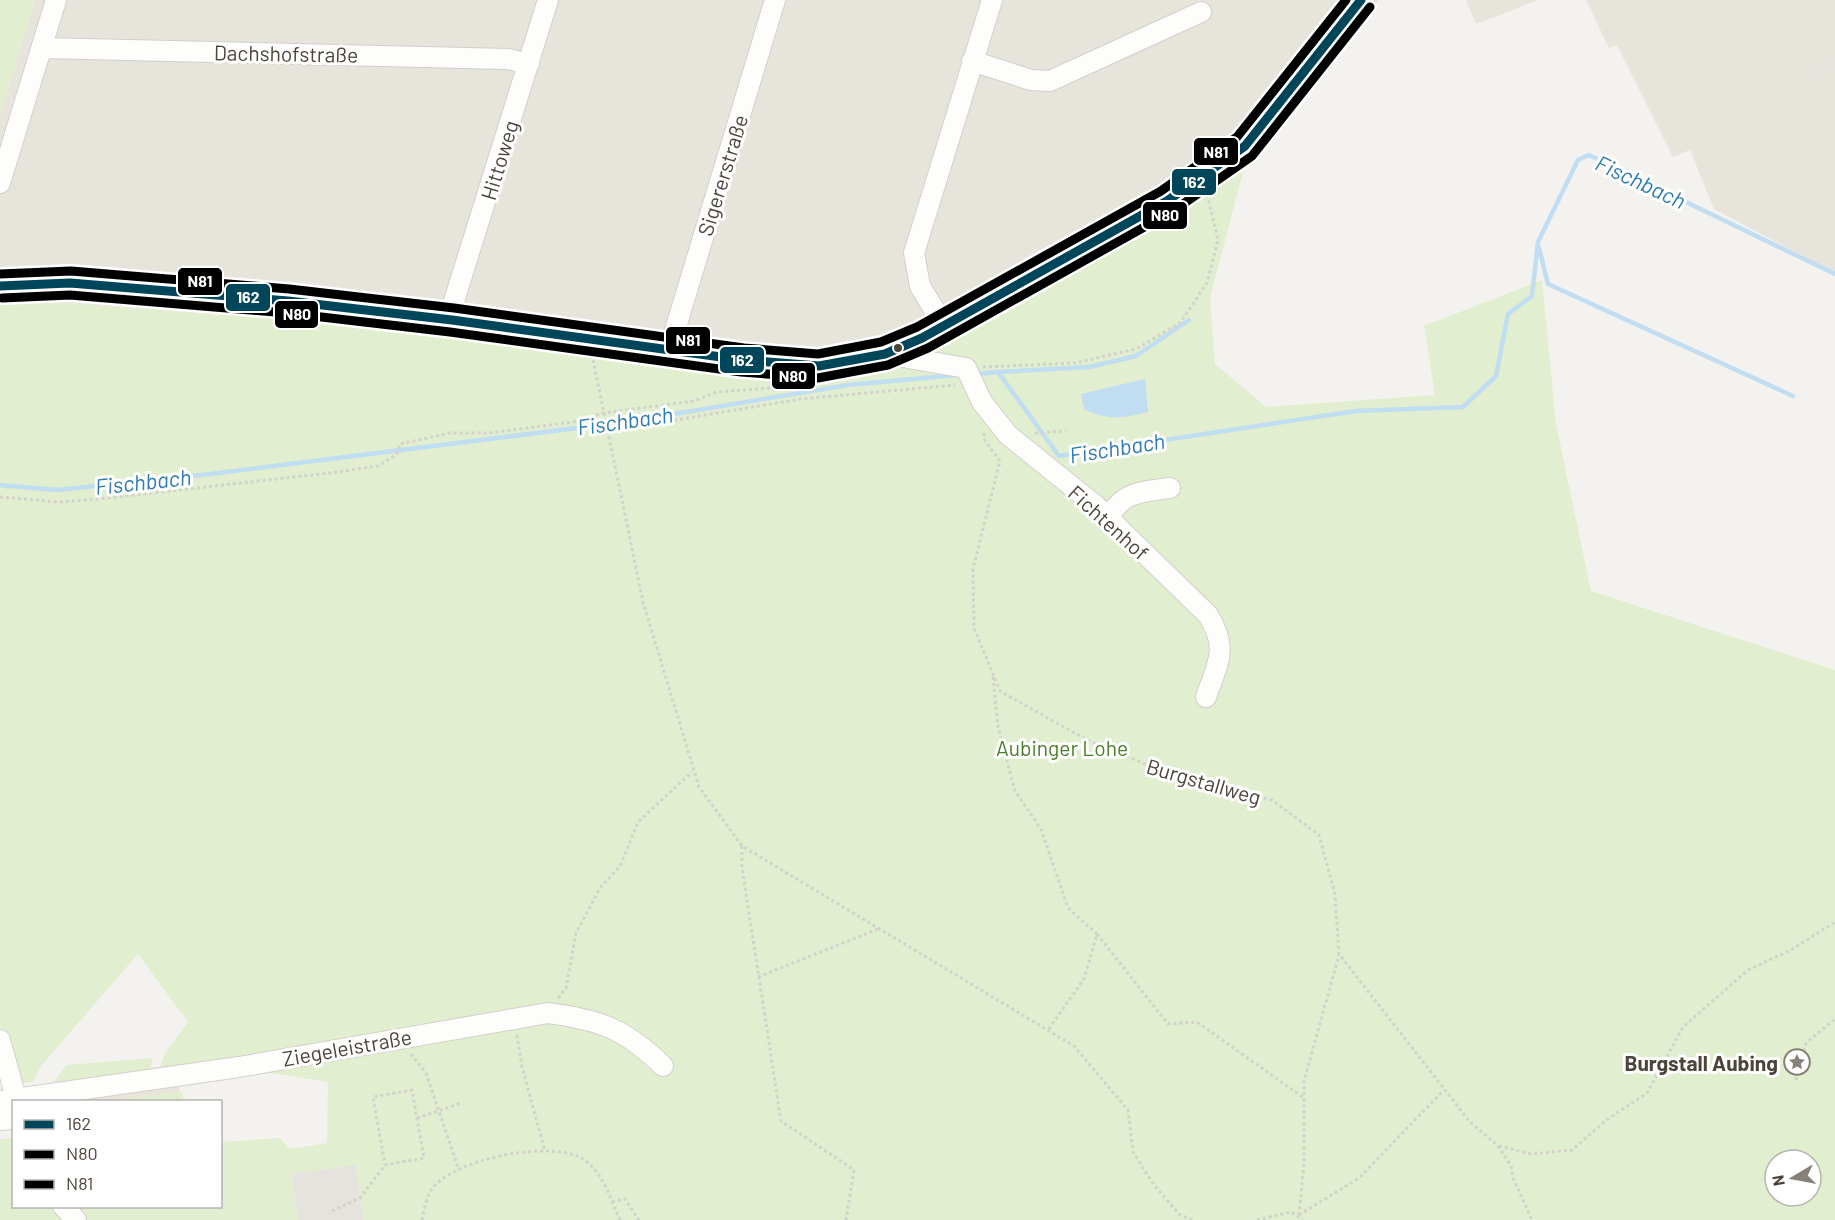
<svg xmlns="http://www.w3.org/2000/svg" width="1835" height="1220" font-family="Barlow,sans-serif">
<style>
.residential{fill:#e7e4dc}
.education{fill:#eae5da}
.green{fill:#e1eecf;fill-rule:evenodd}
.parking{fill:#e6e3df}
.water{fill:#c0ddf1}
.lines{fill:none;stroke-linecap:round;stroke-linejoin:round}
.stream{stroke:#c0ddf1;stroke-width:4.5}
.minor-casing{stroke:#d2d0cb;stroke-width:22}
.major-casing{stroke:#d6cebb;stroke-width:28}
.path{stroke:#d3d2cc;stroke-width:3;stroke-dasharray:3 3;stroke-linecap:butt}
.minor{stroke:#fdfdfc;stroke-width:20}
.major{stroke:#f2efe6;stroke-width:26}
.bus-1-casing{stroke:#fff;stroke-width:14}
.bus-2-casing{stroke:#fff;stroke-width:14}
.bus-3-casing{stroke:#fff;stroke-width:14}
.bus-1{stroke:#00465a;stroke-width:9}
.bus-2{stroke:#000;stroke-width:9}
.bus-3{stroke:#000;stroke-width:9}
.bus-dot{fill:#4b4439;stroke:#fff;stroke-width:2}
.labels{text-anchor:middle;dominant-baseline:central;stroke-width:6;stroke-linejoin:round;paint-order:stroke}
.street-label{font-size:21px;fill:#4b4439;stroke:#fff}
.park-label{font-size:21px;fill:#4a7f2a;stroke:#fff}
.poi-label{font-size:21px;font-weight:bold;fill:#4b4439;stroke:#fff;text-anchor:end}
.water-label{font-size:22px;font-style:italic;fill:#2e7ab2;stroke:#fff}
.line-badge{stroke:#fff;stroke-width:2}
.badge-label{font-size:16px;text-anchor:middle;font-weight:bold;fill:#fff}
</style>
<rect width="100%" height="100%" fill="#f4f2ee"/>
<!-- residential -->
<path class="residential" d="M 35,0 L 1379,0 L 1246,161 L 889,366 L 814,384 L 580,348 L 289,320 L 0,298 L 0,115 Z
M 1466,0 L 1538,0 L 1476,24 Z
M 1586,0 L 1835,0 L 1835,273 L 1714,209 L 1690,150 L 1673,157 L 1617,45 L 1609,48 Z"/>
<!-- education -->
<path class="education" d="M 179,1086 L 181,1101 L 43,1102 L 61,1100 Z"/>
<!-- green -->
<path class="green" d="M 0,0 L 35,0 L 0,115 Z
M 1246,161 L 1210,298 L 1215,364 L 1266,407 L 1435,395 L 1424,326 L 1542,280 L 1556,424 L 1591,591 L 1835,670 L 1835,1220 L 363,1220 L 356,1166 L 292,1174 L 298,1220 L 0,1220 L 0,1139 L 13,1138 L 14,1206 L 220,1206 L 221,1142 L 280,1138 L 290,1149 L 327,1143 L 328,1082 L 259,1071 L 157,1076 L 165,1053 L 188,1022 L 138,954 L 41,1066 L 33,1082 L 16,1084 L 0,1026 L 0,298 L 289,320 L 580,348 L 815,384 L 889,366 ZM 1775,1160 L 1811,1160 L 1811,1196 L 1775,1196 Z
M 153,1058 L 148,1077 L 48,1089 L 67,1065 Z
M 182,1092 L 184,1101 L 126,1101 L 126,1098 Z"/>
<!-- parking -->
<path class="parking" d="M 1835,56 L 1835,68 L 1811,79 L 1806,68 Z
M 356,1165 L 363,1220 L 298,1220 L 292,1174 Z"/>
<!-- water -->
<path class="water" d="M 1145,379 L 1148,412 C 1123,418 1108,421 1084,409 L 1081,394 Z"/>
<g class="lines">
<!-- stream -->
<path class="stream" d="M 1539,248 L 1548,284 L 1793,396
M 998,372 L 1089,367 L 1136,356 L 1189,320
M 975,374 L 998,372 L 1059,456 L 1356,411 L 1463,407 L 1496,376 L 1508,314 L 1532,296 L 1538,242 L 1578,160 L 1589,155 L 1835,274
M 0,485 L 57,490 L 211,474 L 632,421 L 848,385 L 957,375"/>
<!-- minor casing -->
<g class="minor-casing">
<path id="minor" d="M 42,48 L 508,59 L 529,64
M 972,61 L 1031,80 L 1050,81 L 1201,12
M 0,183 L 56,0
M 452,320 L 454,301 L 548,0
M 944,326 L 920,286 L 914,253 L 992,0
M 669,350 L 775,0
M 885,354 L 966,368 L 982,402 L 1008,435 L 1095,505 L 1208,615 C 1229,649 1218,662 1206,697
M 1108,519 C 1122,491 1142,492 1170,488
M 0,1040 L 17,1102
M 0,1101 L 239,1067 L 548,1013 C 601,1020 625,1029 663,1066
M 0,1120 L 14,1119
M 63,1206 L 76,1220"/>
</g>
<!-- major casing -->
<g class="major-casing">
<path id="major" d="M 0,286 L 23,283 L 70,283 L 288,301 L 452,320 L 743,360 L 819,366 L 885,354 L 922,338 L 1167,201 L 1245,146 L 1361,0"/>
</g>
<!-- path -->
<path class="path" d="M 593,360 L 643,602 L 699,787 L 742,846 L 1074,1046 L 1128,1110 L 1133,1152 L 1154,1185 L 1180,1215 L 1193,1220
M 983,367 L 1075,363 L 1136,349 L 1180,323 L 1207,283 L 1218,240 L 1208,198
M 609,431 L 801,399 L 955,385
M 984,433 L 985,441 L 1000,461 L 973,569 L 974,628 L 1000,691 L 1087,740 L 1172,775 L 1272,800 L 1319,835 L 1335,894 L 1339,954 L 1470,1122 L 1498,1146 L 1511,1166 L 1513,1178 L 1532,1220
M 1035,433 L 1066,431
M 0,497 L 58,502 L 98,499 L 330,473 L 378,466 L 397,454 L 400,444 L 450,433 L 489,433 L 573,422 L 604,413 L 694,401 L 717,392 L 798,386
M 993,677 L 998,727 L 1015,791 L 1041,829 L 1068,908 L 1097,934 L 1084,979 L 1048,1030
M 742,846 L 742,867 L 781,1121 L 854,1170 L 846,1220
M 1097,934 L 1168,1024 L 1197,1022 L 1304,1098
M 758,977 L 878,929
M 558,998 L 566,988 L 576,933 L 600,888 L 620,866 L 638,822 L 692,772
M 517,1035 L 522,1067 L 545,1151
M 411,1054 L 426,1073 L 459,1170
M 1796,1080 L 1806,1043 L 1835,1019
M 417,1118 L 461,1103
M 1499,1146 L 1531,1154 L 1572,1150 L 1609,1118 L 1647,1093 L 1683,1027 L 1748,970 L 1791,950 L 1835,922
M 612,1202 L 625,1199 L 639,1220
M 332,1211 L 360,1198 L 385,1165 L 424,1158 L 412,1090 L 373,1097 L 385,1165
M 1299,1215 L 1304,1164 L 1304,1081 L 1339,955
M 1299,1215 L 1359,1178 L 1444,1090
M 422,1220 C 424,1210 426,1198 432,1189 C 453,1159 551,1139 583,1159 C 603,1172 610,1198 620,1220
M 1257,1220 L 1291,1212 L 1303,1220"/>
<!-- minor -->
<use href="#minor" class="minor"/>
<!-- major -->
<use href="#major" class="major"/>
<!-- bus-1 casing -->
<g class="bus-1-casing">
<path id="bus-1" d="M 0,286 L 70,283 L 288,301 L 452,320 L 743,360 L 819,366 L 885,354 L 922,338 L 1167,201 L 1245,146 L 1361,0"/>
</g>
<!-- bus-2 casing -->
<g class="bus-2-casing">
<path id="bus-2" d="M 2,298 L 70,295 L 287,313 L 450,332 L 741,372 L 818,378 L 888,365 L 928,348 L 1173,211 L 1252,156 L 1370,7"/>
</g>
<!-- bus-3 casing -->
<g class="bus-3-casing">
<path id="bus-3" d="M 0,274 L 71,271 L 289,289 L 454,308 L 744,348 L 818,354 L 881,342 L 917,327 L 1161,191 L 1237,137 L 1346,0"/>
</g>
<!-- bus-1 -->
<use href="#bus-1" class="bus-1"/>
<!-- bus-2 -->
<use href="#bus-2" class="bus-2"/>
<!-- bus-3 -->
<use href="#bus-3" class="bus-3"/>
</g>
<!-- icons -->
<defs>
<g id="sight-ring" transform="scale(1.35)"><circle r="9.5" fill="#fff" stroke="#868178" stroke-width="1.5"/><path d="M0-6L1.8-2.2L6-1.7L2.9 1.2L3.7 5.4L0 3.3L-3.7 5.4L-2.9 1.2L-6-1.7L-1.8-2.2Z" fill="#868178"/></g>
</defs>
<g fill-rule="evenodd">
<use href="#sight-ring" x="1797" y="1062"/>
</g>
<!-- markers -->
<circle class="bus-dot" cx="898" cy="348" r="5"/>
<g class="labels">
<!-- street labels -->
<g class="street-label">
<text transform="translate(286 53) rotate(1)">Dachshofstraße</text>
<text transform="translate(499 160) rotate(-73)">Hittoweg</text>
<text transform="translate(722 175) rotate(-73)">Sigererstraße</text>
<text transform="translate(1109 522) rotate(42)">Fichtenhof</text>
<text transform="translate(1204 781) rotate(16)">Burgstallweg</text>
<text transform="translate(347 1047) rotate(-10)">Ziegeleistraße</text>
</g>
<!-- park labels -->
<g class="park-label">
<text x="1062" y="747">Aubinger Lohe</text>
</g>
<!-- poi labels -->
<g class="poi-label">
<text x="1778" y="1062">Burgstall Aubing</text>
</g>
<!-- water labels -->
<g class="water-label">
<text transform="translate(1641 181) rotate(25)">Fischbach</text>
<text transform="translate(625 420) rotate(-8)">Fischbach</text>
<text transform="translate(1117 447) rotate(-9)">Fischbach</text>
<text transform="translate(143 481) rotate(-6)">Fischbach</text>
</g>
</g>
<g class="line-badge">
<rect x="1193" y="137" width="46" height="29" rx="6" fill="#000"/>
<rect x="1171" y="168" width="46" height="28" rx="6" fill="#00465a"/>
<rect x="1142" y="201" width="46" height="29" rx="6" fill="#000"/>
<rect x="177" y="267" width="46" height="29" rx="6" fill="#000"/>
<rect x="225" y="283" width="46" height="29" rx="6" fill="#00465a"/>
<rect x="274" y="300" width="45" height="29" rx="6" fill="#000"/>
<rect x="665" y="326" width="46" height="29" rx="6" fill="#000"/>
<rect x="719" y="346" width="46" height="28" rx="6" fill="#00465a"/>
<rect x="771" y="362" width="45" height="28" rx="6" fill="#000"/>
</g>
<g class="badge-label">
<text x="1216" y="158">N81</text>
<text x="1194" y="188">162</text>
<text x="1165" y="221">N80</text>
<text x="200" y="287">N81</text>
<text x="248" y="303">162</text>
<text x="297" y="320">N80</text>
<text x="688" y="346">N81</text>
<text x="742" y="366">162</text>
<text x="793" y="382">N80</text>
</g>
<!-- legend -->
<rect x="12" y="1100" width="210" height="108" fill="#ffffff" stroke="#b7b4b0" stroke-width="1.5"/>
<rect x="24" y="1120" width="30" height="9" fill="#00465a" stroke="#b7b4b0" stroke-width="1.5"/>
<text x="66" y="1130" font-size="18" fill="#4b4439">162</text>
<rect x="24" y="1150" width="30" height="9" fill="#000000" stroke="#b7b4b0" stroke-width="1.5"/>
<text x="66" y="1160" font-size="18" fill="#4b4439">N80</text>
<rect x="24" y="1180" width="30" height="9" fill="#000000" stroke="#b7b4b0" stroke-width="1.5"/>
<text x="66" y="1190" font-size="18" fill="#4b4439">N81</text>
<!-- north arrow -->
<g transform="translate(1793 1178) rotate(260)"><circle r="28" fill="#ffffff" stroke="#b7b4b0" stroke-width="1.5"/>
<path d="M0-4.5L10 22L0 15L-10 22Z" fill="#868178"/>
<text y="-9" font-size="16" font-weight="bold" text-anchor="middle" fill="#4b4439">N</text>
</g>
</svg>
